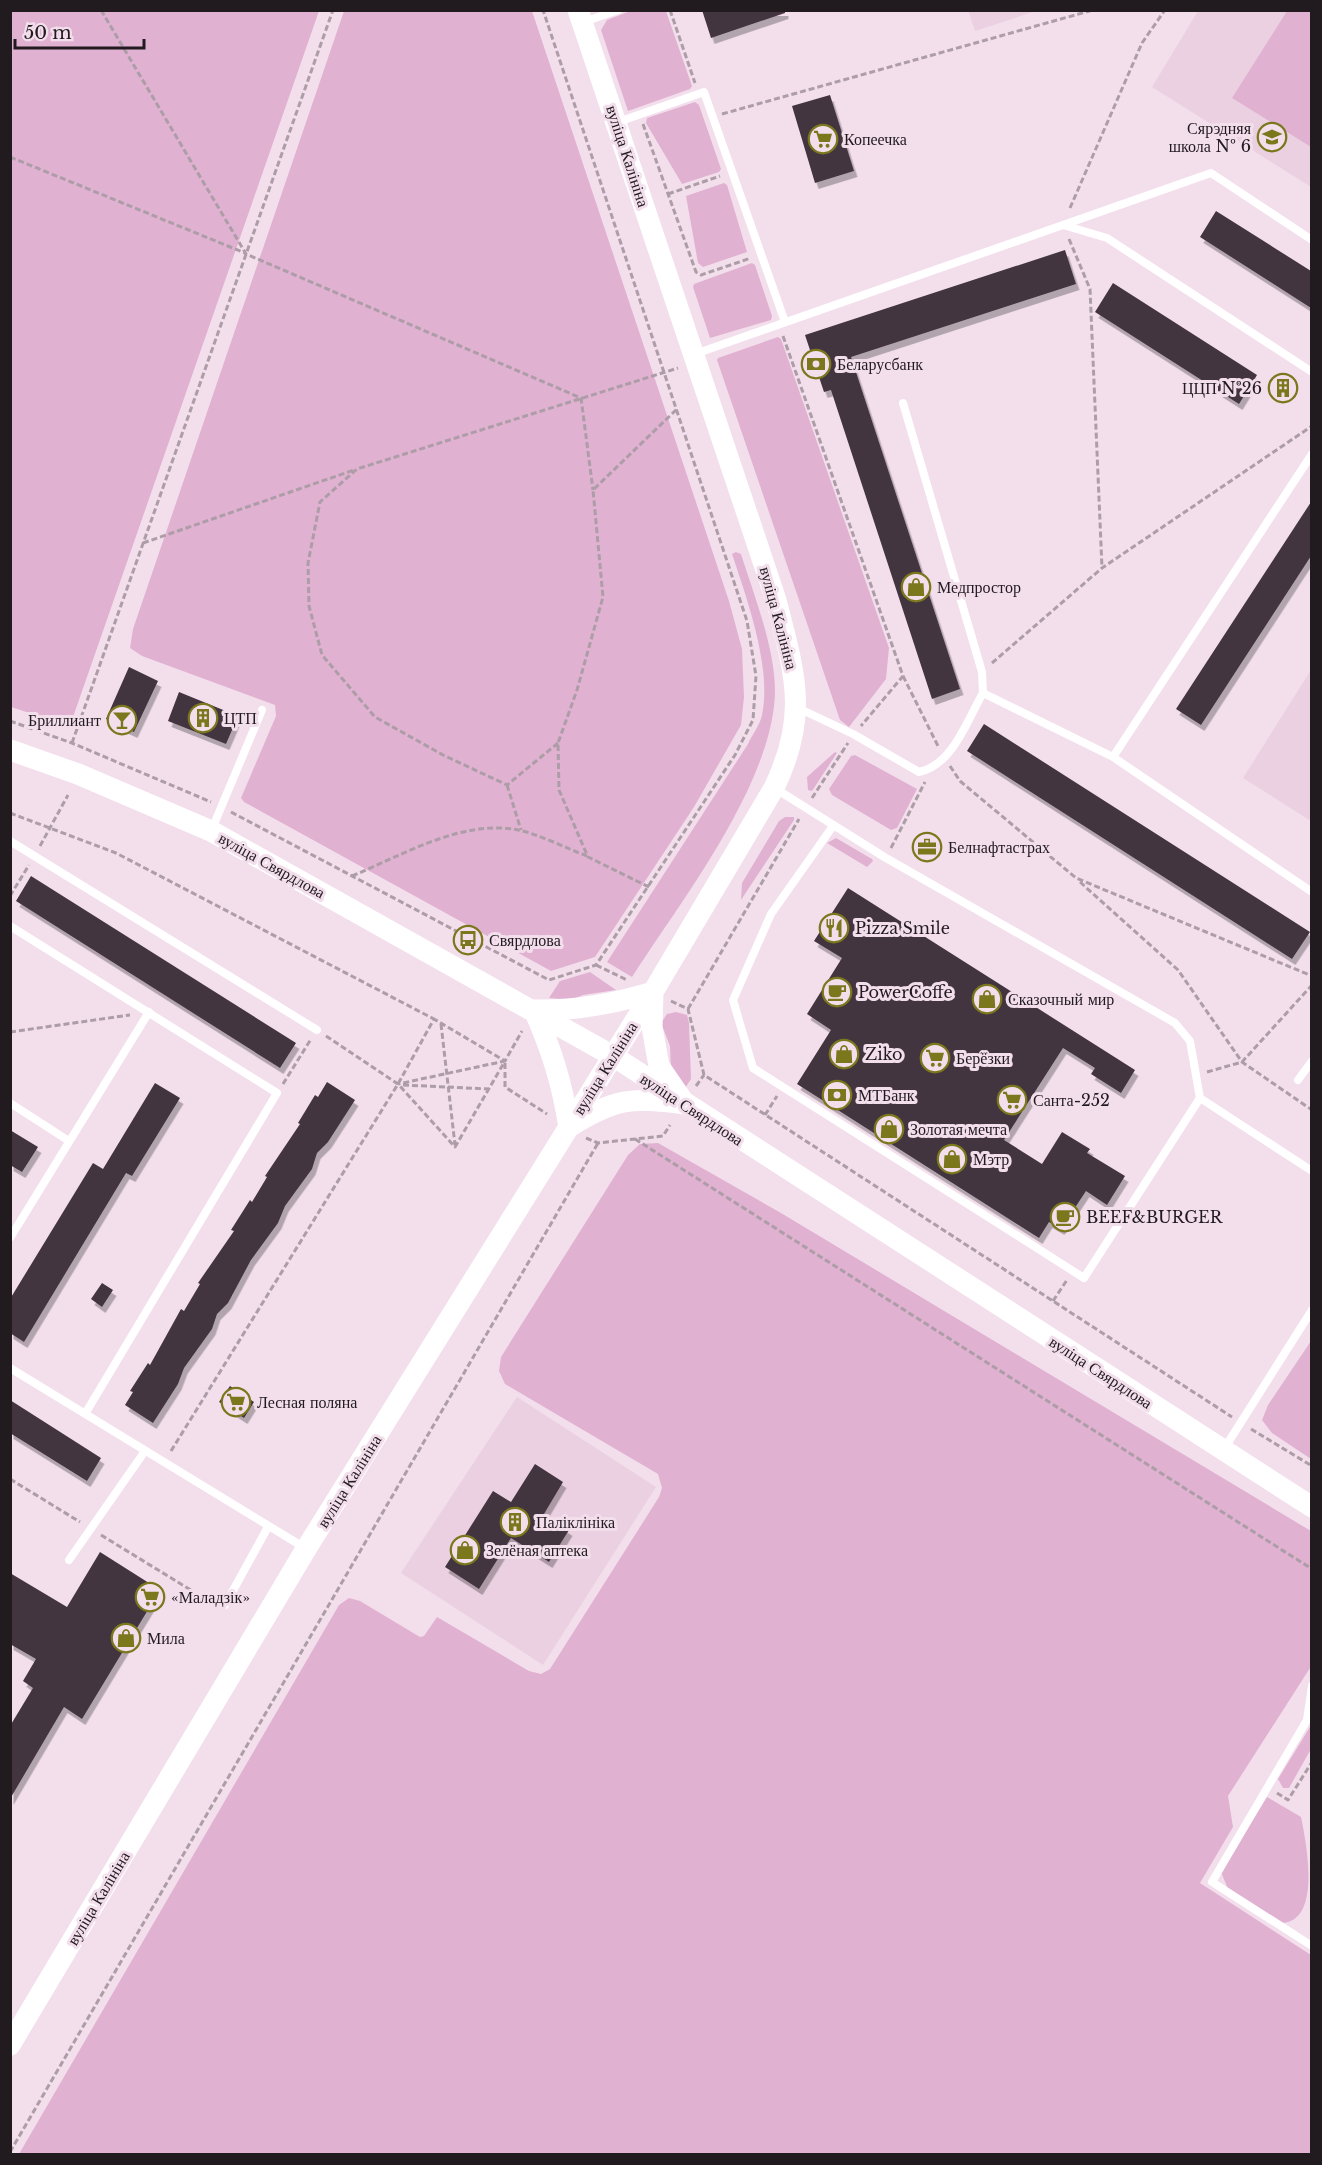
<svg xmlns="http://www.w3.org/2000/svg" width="1322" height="2165" font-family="'Libre Baskerville',serif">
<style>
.built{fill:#ead0e1}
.green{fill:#e1b1d2}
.building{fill:#43343f;filter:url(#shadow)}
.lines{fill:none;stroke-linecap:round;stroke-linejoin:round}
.path{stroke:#ac9da7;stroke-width:3;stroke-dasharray:6 3;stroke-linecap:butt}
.service{stroke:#fff;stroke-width:8}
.secondary{stroke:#fff;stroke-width:21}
.labels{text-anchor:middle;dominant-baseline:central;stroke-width:6;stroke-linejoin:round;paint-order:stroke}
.poi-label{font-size:16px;fill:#211a1f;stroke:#f3dfec;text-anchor:start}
.street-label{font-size:16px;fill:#211a1f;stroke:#f3dfec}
</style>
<defs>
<filter id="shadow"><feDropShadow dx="3.5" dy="6" stdDeviation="0" flood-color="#0004"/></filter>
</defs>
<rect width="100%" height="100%" fill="#f3dfec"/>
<!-- built -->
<path class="built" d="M 968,10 L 1036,10 L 1036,11 L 975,31 Z
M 1198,11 L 1311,11 L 1311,187 L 1152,87 Z
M 1311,670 L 1311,821 L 1243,778 Z
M 517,1397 L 656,1487 L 543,1665 L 401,1573 Z"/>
<!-- green -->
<path class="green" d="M 11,10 L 319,11 L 72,720 L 66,725 L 11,707 Z
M 633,10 L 666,11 L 692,86 L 690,89 L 628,111 L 601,30 L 607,20 Z
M 344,11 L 532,11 L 729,601 L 742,649 L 744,697 L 741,725 L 694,807 L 595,957 L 551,971 L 244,802 L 241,798 L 276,716 L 275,705 L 142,656 L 130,648 L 133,629 Z
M 1287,11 L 1311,11 L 1311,147 L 1232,98 Z
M 695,102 L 699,105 L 721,169 L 719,172 L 682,184 L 646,123 L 647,118 Z
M 724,183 L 727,185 L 747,252 L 703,267 L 698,263 L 686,196 Z
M 752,263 L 755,265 L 772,316 L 771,320 L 710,338 L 693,287 L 694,284 Z
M 778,337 L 781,339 L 889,648 L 886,679 L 849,727 L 840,720 L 717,360 L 718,358 Z
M 736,552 L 741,554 C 754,595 775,648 775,691 C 774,782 681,901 632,977 L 607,962 L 748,744 C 752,735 760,725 762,715 C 772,668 747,599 732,554 Z
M 835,752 L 837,753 L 812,791 L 808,790 L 807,777 Z
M 855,755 L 917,789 L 897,828 L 891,830 L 832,795 L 829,789 L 851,756 Z
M 785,817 L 794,817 L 794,820 L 741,900 L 742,883 L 779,821 Z
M 836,838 L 872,859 L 873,861 L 867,867 L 827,843 Z
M 590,972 L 616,990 L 583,995 L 571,1000 L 549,998 L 560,981 Z
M 676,1012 L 687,1015 L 689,1023 L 691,1079 L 685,1088 L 671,1072 L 670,1046 L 661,1023 L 667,1014 Z
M 658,1143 L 781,1213 L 1311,1531 L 1310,1668 L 1228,1796 L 1233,1827 L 1200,1883 L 1311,1955 L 1311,2154 L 19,2154 L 339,1605 L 349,1598 L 360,1601 L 420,1637 L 424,1636 L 437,1617 L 529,1671 L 541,1674 L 550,1669 L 659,1497 L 662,1488 L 658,1474 L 505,1384 L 499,1371 L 501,1357 L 628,1155 L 640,1144 Z
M 1311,1341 L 1311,1459 L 1272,1433 L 1262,1420 L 1268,1405 Z
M 1311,1713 L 1311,1749 L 1289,1788 L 1283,1788 L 1278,1779 L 1310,1727 Z
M 1267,1797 L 1301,1817 C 1307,1846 1322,1925 1279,1923 L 1228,1889 L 1221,1872 Z"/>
<!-- building -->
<path class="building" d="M 702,10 L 785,10 L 785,13 L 711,38 Z
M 830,95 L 854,171 L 815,183 L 792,106 Z
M 1216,211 L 1311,271 L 1311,308 L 1200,237 Z
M 1065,250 L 1076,284 L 851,357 L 960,689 L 932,699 L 831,390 L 824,392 L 805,335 Z
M 1113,283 L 1257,375 L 1239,404 L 1095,312 Z
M 1311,502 L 1311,556 L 1201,725 L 1176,709 Z
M 129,667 L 158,681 L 134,732 L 106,719 Z
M 179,692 L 238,716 L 226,744 L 168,721 Z
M 984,724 L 1310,932 L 1292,959 L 967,751 Z
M 31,876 L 296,1043 L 280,1068 L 16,901 Z
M 848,888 L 1135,1070 L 1121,1093 L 1091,1074 L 1095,1068 L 1063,1048 L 1004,1140 L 1042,1164 L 1062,1132 L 1090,1149 L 1087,1153 L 1125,1176 L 1107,1205 L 1086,1191 L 1061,1229 L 1049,1222 L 1039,1238 L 797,1084 L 831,1030 L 807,1014 L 842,958 L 814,941 Z
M 327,1082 L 355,1100 L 328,1142 L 317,1153 L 312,1169 L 285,1206 L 278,1223 L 251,1260 L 228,1303 L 217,1314 L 212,1329 L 184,1368 L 178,1384 L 153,1423 L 125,1405 L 133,1392 L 130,1391 L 148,1363 L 150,1365 L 181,1309 L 184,1311 L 200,1284 L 198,1283 L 234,1231 L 231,1230 L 250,1200 L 252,1202 L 267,1177 L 265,1176 L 300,1124 L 298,1123 L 315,1095 L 318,1097 Z
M 155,1083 L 180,1098 L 132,1176 L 126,1173 L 24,1342 L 10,1333 L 10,1299 L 93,1163 L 103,1169 Z
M 10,1130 L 38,1147 L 22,1172 L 10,1165 Z
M 102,1283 L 113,1290 L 102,1307 L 91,1299 Z
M 230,1386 L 254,1402 L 244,1418 L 219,1402 Z
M 10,1400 L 101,1458 L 87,1481 L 10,1433 Z
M 535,1464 L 563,1482 L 544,1514 L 569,1530 L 549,1562 L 511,1538 L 479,1589 L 445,1567 L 493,1491 L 511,1502 Z
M 100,1552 L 160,1590 L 82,1719 L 64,1707 L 10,1799 L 10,1726 L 33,1688 L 23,1681 L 36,1659 L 10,1644 L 10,1573 L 67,1607 Z"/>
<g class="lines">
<!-- path -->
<path class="path" d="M 101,10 L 246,254 L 581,398 L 593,490
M 670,10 L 695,83
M 722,114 L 1093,10
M 643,124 L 696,272 L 701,275 L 751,258
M 10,157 L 245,253
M 668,194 L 720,176
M 1070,208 L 1142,43 L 1165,10
M 1069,239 L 1090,289 L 1102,568
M 783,336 L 903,676 L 861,726
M 143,543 L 354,470
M 992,663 L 1102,568 L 1312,426
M 903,676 L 939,748
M 10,721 L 72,743 L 211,802
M 72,743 L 333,10
M 558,743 L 507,785 L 443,755 L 375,717 L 322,655 L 309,606 L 308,563 L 320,502 L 357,469 L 678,368
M 950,766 L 960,781 L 1076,878 L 1312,976
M 507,785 L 521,830
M 812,798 L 848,743
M 231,812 L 549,980 L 596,965 L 735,755 L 753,720 L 756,676 L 747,621 L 543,10
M 10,813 L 116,853 L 434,1019
M 40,846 L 68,795
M 891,848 L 925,782
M 352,876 C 403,855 462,819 518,830 C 536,833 568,849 587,856
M 1080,882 L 1178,970 L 1242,1062 L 1312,1110
M 649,887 L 588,857 L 559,790 L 558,743 L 577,690 L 603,597 L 593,490 L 677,409
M 10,896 L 29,865
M 596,965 L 627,980
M 671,1001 L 688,1009 L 704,1075 L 1232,1417
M 688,1009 L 799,819
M 441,1024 L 455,1145
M 10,1032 L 130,1015
M 326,1036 L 398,1084 L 455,1147 L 505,1061 L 398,1084
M 505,1063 L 505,1087 L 547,1114
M 1207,1072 L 1242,1062 L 1312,985
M 283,1084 L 311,1039
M 403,1085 L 489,1089
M 696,1086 L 704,1075
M 765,1115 L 777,1096
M 586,1138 L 598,1143 L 663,1136 L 670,1125
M 635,1139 L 1312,1569
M 1053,1301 L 1067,1280
M 1251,1429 L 1312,1466
M 171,1451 L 398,1084 L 434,1019 L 505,1061 L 522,1031
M 10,1479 L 80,1522
M 101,1535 L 194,1592
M 1277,1793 L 1288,1800 L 1312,1762
M 10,2152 L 598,1143"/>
<!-- service -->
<path class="service" d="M 584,22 L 618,10
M 618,122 L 704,92 L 785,322
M 1063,225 L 1107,238 L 1312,372
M 695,354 L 1211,173 L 1312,240
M 903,403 L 982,672 L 983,693
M 798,708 L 853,734 L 919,772 C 953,765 967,720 983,693 L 1113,757 L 1312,454
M 1113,757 L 1312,892
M 776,789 L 886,858 L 1175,1023 L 1190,1041 L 1200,1098 L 1312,1171
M 833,826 L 771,914 L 733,1000 L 753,1068 L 1084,1278 L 1200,1098
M 212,829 L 262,710
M 10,841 L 317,1030
M 10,926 L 277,1093 L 85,1414
M 1298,1080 L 1312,1061
M 10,1103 L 69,1141
M 10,1238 L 149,1012
M 10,1368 L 305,1548
M 1224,1449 L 1312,1310
M 69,1560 L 145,1451
M 225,1605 L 268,1527
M 1312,1686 L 1307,1720 L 1212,1882 L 1312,1946"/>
<!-- secondary -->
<path class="secondary" d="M 10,750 L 78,774 L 211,831 L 613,1056 L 1312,1507
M 653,992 L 652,1027 L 659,1066 L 685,1104 C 630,1097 616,1098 569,1127 C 562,1083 552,1051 534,1010 C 575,1011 613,1004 653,992 Z
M 10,2045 L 306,1549 L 653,992 L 774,788 C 809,715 795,675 776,600 L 578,10"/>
</g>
<!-- icons -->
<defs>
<g id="school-ring" transform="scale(1.5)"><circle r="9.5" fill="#f3dfec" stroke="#7a771d" stroke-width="1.5"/><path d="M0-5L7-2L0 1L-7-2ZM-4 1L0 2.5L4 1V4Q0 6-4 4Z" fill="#7a771d"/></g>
<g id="supermarket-ring" transform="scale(1.5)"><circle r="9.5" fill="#f3dfec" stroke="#7a771d" stroke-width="1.5"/><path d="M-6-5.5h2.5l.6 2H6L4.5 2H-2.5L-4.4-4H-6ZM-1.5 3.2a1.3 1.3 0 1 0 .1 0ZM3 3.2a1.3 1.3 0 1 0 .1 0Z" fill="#7a771d"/></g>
<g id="bank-ring" transform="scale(1.5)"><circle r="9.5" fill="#f3dfec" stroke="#7a771d" stroke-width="1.5"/><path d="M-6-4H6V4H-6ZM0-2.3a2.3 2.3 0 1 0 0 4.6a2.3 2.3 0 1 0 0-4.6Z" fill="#7a771d"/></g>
<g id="building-ring" transform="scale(1.5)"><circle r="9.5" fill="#f3dfec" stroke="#7a771d" stroke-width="1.5"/><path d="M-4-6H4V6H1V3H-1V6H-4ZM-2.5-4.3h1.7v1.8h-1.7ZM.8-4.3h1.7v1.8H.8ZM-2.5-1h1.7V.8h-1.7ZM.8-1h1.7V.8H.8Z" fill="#7a771d"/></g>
<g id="shop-ring" transform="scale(1.5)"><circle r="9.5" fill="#f3dfec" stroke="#7a771d" stroke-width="1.5"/><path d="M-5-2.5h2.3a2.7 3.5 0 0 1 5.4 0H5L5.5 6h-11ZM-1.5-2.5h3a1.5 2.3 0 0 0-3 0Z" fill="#7a771d"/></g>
<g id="bar-ring" transform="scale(1.5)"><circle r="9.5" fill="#f3dfec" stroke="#7a771d" stroke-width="1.5"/><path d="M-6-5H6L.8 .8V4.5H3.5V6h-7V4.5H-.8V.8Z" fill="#7a771d"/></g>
<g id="office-ring" transform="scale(1.5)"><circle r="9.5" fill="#f3dfec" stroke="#7a771d" stroke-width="1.5"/><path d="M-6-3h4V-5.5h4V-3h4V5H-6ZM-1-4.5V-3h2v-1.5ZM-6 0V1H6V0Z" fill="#7a771d"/></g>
<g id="restaurant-ring" transform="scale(1.5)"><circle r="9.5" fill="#f3dfec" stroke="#7a771d" stroke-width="1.5"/><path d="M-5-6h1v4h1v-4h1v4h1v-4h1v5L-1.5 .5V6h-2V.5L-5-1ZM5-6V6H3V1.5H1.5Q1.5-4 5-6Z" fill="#7a771d"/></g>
<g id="bus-ring" transform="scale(1.5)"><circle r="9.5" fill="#f3dfec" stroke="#7a771d" stroke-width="1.5"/><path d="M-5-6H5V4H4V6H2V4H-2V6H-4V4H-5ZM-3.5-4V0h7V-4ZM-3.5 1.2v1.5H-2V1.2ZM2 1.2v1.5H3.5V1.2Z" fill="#7a771d"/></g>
<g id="cafe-ring" transform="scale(1.5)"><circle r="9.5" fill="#f3dfec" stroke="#7a771d" stroke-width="1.5"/><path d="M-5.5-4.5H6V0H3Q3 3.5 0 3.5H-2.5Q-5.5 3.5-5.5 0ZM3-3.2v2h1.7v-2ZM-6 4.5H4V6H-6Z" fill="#7a771d"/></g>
</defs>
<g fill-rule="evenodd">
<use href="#school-ring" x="1272" y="137"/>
<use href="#supermarket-ring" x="823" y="139"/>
<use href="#bank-ring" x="816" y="364"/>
<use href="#building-ring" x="1283" y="388"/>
<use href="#shop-ring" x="916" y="587"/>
<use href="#building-ring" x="203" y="718"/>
<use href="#bar-ring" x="122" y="720"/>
<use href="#office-ring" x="927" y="847"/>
<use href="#restaurant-ring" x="834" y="928"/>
<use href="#bus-ring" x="468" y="940"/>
<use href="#cafe-ring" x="837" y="992"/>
<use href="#shop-ring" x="987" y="999"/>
<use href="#shop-ring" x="844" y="1054"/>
<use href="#supermarket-ring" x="935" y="1058"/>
<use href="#bank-ring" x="837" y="1095"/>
<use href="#supermarket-ring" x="1012" y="1100"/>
<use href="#shop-ring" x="889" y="1129"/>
<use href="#shop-ring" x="952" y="1159"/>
<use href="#cafe-ring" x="1065" y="1217"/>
<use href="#supermarket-ring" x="236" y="1402"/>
<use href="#building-ring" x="515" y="1522"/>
<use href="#shop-ring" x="465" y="1550"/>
<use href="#supermarket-ring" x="150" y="1597"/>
<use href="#shop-ring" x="126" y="1638"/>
</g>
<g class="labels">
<!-- poi labels -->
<g class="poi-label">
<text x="1251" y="128" text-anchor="end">Сярэдняя<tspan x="1251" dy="18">школа № 6</tspan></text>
<text x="844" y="139">Копеечка</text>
<text x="837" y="364">Беларусбанк</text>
<text x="1262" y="388" text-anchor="end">ЦЦП №26</text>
<text x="937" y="587">Медпростор</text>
<text x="224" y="718">ЦТП</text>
<text x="101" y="720" text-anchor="end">Бриллиант</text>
<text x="948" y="847">Белнафтастрах</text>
<text x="855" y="928">Pizza Smile</text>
<text x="489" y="940">Свярдлова</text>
<text x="858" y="992">PowerCoffe</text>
<text x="1008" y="999">Сказочный мир</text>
<text x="865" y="1054">Ziko</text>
<text x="956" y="1058">Берёзки</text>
<text x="858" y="1095">МТБанк</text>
<text x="1033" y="1100">Санта-252</text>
<text x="910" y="1129">Золотая мечта</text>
<text x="973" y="1159">Мэтр</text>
<text x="1086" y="1217">BEEF&amp;BURGER</text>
<text x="257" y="1402">Лесная поляна</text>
<text x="536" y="1522">Паліклініка</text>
<text x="486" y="1550">Зелёная аптека</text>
<text x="171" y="1597">«Маладзік»</text>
<text x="147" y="1638">Мила</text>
</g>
<!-- street labels -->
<g class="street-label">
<text transform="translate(628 156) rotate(72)">вуліца Калініна</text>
<text transform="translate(779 618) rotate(75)">вуліца Калініна</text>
<text transform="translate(272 865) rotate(29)">вуліца Свярдлова</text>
<text transform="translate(605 1068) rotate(-58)">вуліца Калініна</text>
<text transform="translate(692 1109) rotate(33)">вуліца Свярдлова</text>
<text transform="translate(1101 1372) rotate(33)">вуліца Свярдлова</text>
<text transform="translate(349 1481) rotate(-58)">вуліца Калініна</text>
<text transform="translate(98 1898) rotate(-59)">вуліца Калініна</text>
</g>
</g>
<!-- border -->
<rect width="1322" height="2165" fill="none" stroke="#211a1f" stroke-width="24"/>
<!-- scale -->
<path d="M15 39v9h129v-9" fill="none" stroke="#211a1f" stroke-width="3"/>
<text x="24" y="39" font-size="18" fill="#211a1f" stroke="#f3dfec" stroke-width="4.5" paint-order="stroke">50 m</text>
</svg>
